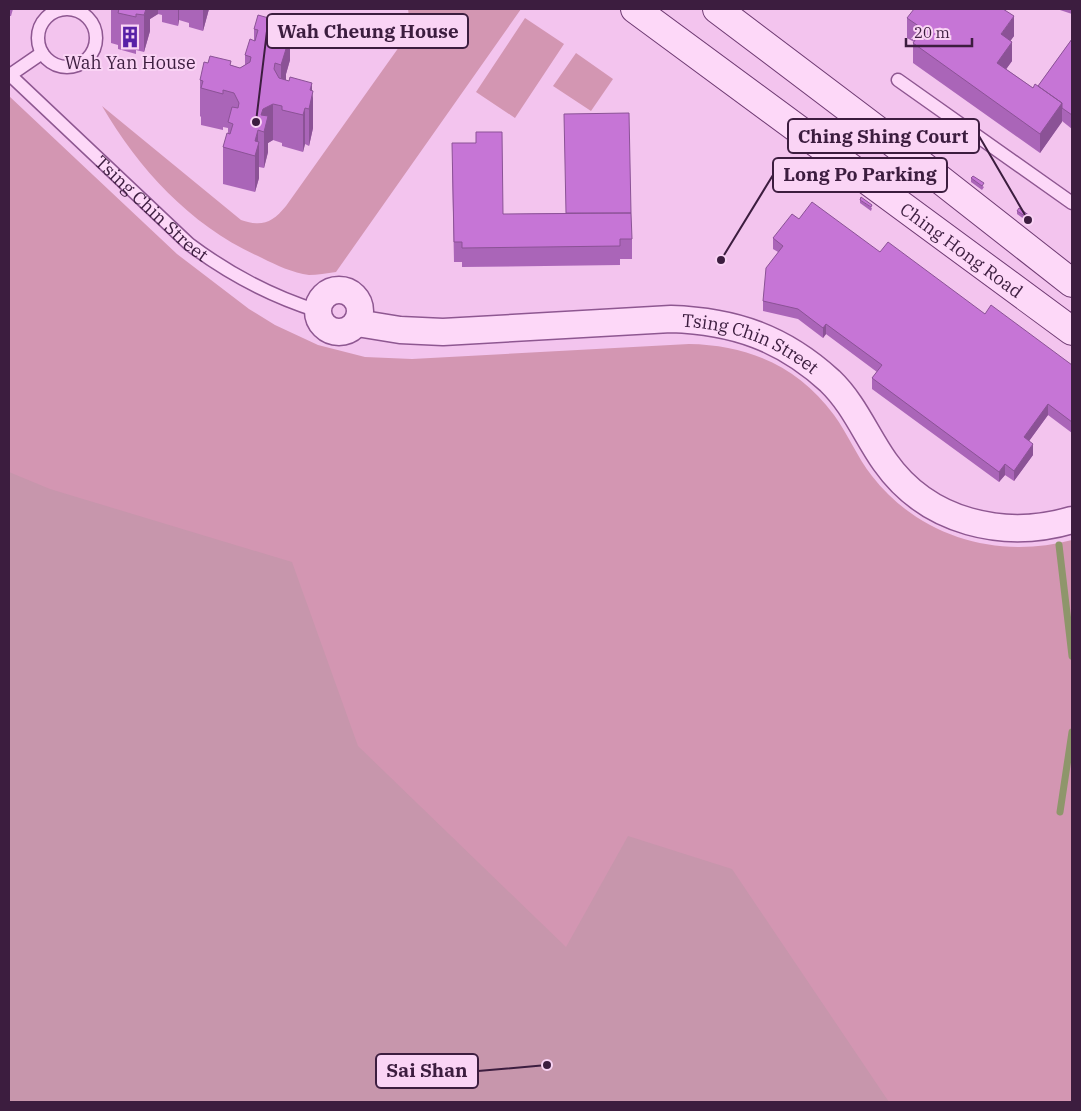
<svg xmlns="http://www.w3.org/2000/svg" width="1081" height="1111" font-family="'IBM Plex Serif',serif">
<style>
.green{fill:#d396b2}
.cemetery{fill:#c796ac}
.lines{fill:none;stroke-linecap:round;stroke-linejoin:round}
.stream{stroke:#8e966b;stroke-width:7}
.lane-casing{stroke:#8e5791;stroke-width:15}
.street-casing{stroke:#8e5791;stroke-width:29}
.secondary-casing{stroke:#6e3a72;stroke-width:30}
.lane{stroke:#fdd8f8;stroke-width:12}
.street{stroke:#fdd8f8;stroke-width:26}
.secondary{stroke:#fdd8f8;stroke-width:28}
.wall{fill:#aa65b8}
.shaded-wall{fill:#8b5296}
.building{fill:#c675d6;stroke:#8b5296}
.labels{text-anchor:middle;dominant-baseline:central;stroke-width:4;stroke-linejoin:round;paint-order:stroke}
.poi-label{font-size:18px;fill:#3c1d3f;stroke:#fad4f5}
.street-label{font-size:18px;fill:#3c1d3f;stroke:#fad4f5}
.leader{fill:none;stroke:#3c1d3f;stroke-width:2}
.callout-dot{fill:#3c1d3f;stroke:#fad4f5;stroke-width:2}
.callout{fill:#fad4f5;stroke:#3c1d3f;stroke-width:2}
.callout-label{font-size:19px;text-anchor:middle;font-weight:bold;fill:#3c1d3f}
</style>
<rect width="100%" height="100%" fill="#f3c4ee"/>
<!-- green -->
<path class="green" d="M 408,9 L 521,9 L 336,272 C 327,273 317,275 309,275 C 293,273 276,265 262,258 C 192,227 140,171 102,106 L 241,220 C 262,227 272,223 286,206 L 404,40 L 410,24 Z
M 525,18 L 564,44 L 515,118 L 476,92 Z
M 576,53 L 613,79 L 591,111 L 553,86 Z
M 9,96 L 177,254 L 249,309 L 275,325 L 318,345 L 365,357 L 412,359 L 689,344 C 748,345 798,366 834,415 C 848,434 857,457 872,476 C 919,537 999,560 1072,540 L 1072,1102 L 9,1102 Z"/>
<!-- cemetery -->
<path class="cemetery" d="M 9,472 L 50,489 L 292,562 L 358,746 L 566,947 L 628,836 L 732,869 L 889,1102 L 9,1102 Z"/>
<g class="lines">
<!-- stream -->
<path class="stream" d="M 1059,545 L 1072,656
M 1060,812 L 1072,732"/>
<!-- lane casing -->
<g class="lane-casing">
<g id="lane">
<circle cx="67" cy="38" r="29"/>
<path id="s1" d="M 9,74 L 189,244 C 229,274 270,296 318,311"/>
<path d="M 10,75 L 42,53"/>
<path d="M 898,80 L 1072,203"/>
</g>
</g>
<!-- street casing -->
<g class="street-casing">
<g id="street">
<circle cx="339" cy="311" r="21"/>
<path id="s2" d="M 357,323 L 400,330 L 443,332 L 671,319 C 734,321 783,338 830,381 C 854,404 866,435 885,462 C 928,523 1004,540 1072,520"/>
</g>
</g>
<!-- secondary casing -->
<g class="secondary-casing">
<g id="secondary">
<path id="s3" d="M 635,9 L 1072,331"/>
<path d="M 717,9 L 877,130 L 1072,283"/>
</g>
</g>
<!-- lane -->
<use href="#lane" class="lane"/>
<!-- street -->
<use href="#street" class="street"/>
<!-- secondary -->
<use href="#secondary" class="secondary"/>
</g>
<!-- wall -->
<path class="wall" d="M 9,9 L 13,9 L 11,16 L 9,16 Z
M 111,9 L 209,9 L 203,31 L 189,27 L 189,23 L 179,20 L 178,26 L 162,22 L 162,15 L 158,14 L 150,19 L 150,31 L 144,52 L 136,50 L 136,54 L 118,49 L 118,45 L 111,43 Z
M 1057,9 L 1072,9 L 1072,14 Z
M 907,18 L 1014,36 L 1010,41 L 1012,61 L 1006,69 L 1033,88 L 1038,86 L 1072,39 L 1072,129 L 1062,121 L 1040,153 L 913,63 L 913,43 L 914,42 L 907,38 Z
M 290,24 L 290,60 L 286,74 L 286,80 L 312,91 L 313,128 L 309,146 L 305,144 L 303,152 L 282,146 L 282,143 L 273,140 L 268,143 L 268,152 L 264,168 L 259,167 L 259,178 L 255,192 L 223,184 L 223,147 L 228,133 L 228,128 L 223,127 L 223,130 L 201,125 L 201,117 L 200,116 L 200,80 L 208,63 L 231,65 L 240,68 L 245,65 L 245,55 L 254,41 L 254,29 Z
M 452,162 L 503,214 L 565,213 L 632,239 L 632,259 L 620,259 L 620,265 L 462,267 L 462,262 L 454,262 Z
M 971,178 L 984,187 L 982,190 L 971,182 Z
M 860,200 L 872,208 L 871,211 L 860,203 Z
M 1017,211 L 1030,219 L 1028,222 L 1017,214 Z
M 799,219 L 880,252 L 1072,365 L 1072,433 L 1048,415 L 1029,441 L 1033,455 L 1014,481 L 1005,475 L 999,482 L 872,389 L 872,378 L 877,372 L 826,334 L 823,338 L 798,319 L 763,311 L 763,301 L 778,252 L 773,249 L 773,238 Z"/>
<!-- shaded-wall -->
<path class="shaded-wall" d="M 146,9 L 158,9 L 158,14 L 150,19 L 150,31 L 144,52 L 144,15 Z
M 178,9 L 179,9 L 179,20 L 178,26 Z
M 203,9 L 209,9 L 203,31 Z
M 1014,16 L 1014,36 L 1001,54 L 1001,34 Z
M 290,24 L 290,60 L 286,74 L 286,38 Z
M 282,37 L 282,60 L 286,49 L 286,85 L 281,101 L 281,65 L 280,47 Z
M 1012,42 L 1012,61 L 997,82 L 997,63 Z
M 312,83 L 312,98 L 313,91 L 313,128 L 309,146 L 309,109 L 310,90 Z
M 1062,103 L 1062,122 L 1040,153 L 1040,134 Z
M 273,104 L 273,140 L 268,143 L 268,152 L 264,168 L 264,132 L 261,115 L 263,109 Z
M 305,108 L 305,144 L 303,152 L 303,115 Z
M 258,130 L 258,146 L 259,142 L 259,178 L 255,192 L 255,141 Z
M 826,324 L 826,334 L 823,338 L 823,328 Z
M 1048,404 L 1048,415 L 1024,448 L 1024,437 Z
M 1033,444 L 1033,455 L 1014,481 L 1014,471 Z
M 1005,464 L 1005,475 L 999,482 L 999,472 Z"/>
<!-- building -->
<path class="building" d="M 119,9 L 146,9 L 144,15 L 136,14 L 136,17 L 118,13 Z
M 914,9 L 1003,9 L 1014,16 L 1001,34 L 1012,42 L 997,63 L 1033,88 L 1035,84 L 1062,103 L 1040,134 L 913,43 L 923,29 L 907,18 Z
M 258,15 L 290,24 L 286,38 L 282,37 L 280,47 L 286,49 L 281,65 L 275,63 L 274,69 L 279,78 L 289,81 L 290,77 L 312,83 L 310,90 L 313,91 L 309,109 L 305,108 L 303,115 L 282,110 L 282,106 L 273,104 L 263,109 L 261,115 L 268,116 L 264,132 L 258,130 L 255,141 L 259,142 L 255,156 L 223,147 L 227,133 L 230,134 L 233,124 L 228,122 L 232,107 L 238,108 L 239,103 L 234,93 L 223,90 L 223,94 L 201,88 L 203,81 L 200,80 L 204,62 L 208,63 L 210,56 L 231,61 L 230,65 L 240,68 L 250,62 L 251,57 L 245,55 L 250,39 L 255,41 L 258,30 L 254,29 Z
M 1072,39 L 1072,115 L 1062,108 L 1062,103 L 1038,86 Z
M 629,113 L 631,213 L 566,213 L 564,114 Z
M 476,132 L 502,132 L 503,214 L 631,213 L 632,239 L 620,239 L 620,246 L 462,248 L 462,242 L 454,242 L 452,143 L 476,143 Z
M 973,176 L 984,183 L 982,186 L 971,178 Z
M 861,197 L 872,205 L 871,207 L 860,200 Z
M 812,202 L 880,252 L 888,242 L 985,314 L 991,305 L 1072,365 L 1072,422 L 1048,404 L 1024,437 L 1033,444 L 1014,471 L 1005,464 L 999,472 L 872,378 L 882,365 L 826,324 L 823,328 L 798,309 L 763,301 L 766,268 L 783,246 L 773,238 L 792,214 L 799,219 Z
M 1019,208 L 1030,216 L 1028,218 L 1017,211 Z"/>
<!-- icons -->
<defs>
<g id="building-bare" transform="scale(1.725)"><path d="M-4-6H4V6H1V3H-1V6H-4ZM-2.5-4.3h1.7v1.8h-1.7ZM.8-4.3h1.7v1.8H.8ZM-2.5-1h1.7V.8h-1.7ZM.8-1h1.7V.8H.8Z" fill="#5820a7" stroke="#fad4f5" stroke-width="2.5" paint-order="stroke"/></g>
</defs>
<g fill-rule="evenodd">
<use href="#building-bare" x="130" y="37"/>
</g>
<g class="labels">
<!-- poi labels -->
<g class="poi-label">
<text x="130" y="62">Wah Yan House</text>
</g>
<!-- street labels -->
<g class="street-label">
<text stroke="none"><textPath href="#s1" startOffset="196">Tsing Chin Street</textPath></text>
<text stroke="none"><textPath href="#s3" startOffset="406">Ching Hong Road</textPath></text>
<text stroke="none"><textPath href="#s2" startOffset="399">Tsing Chin Street</textPath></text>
</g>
</g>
<!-- callouts -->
<path class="leader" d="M256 122L267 31M1028 220L979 136M721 260L773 175M547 1065L478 1071"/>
<g class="callout-dot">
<circle cx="256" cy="122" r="5"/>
<circle cx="1028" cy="220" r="5"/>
<circle cx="721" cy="260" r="5"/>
<circle cx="547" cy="1065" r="5"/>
</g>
<g class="callout">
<rect x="267" y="14" width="201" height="34" rx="5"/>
<rect x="788" y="119" width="191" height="34" rx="5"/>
<rect x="773" y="158" width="174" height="34" rx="5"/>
<rect x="376" y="1054" width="102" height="34" rx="5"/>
</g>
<g class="callout-label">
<text x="368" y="38">Wah Cheung House</text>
<text x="883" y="143">Ching Shing Court</text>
<text x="860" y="181">Long Po Parking</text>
<text x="427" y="1077">Sai Shan</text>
</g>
<!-- border -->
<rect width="1081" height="1111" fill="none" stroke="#3c1d3f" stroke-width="20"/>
<!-- scale -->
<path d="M906 38v8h66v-8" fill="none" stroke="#3c1d3f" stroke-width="2.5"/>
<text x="914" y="38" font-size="15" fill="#3c1d3f" stroke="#fad4f5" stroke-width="4" paint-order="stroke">20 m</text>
</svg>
